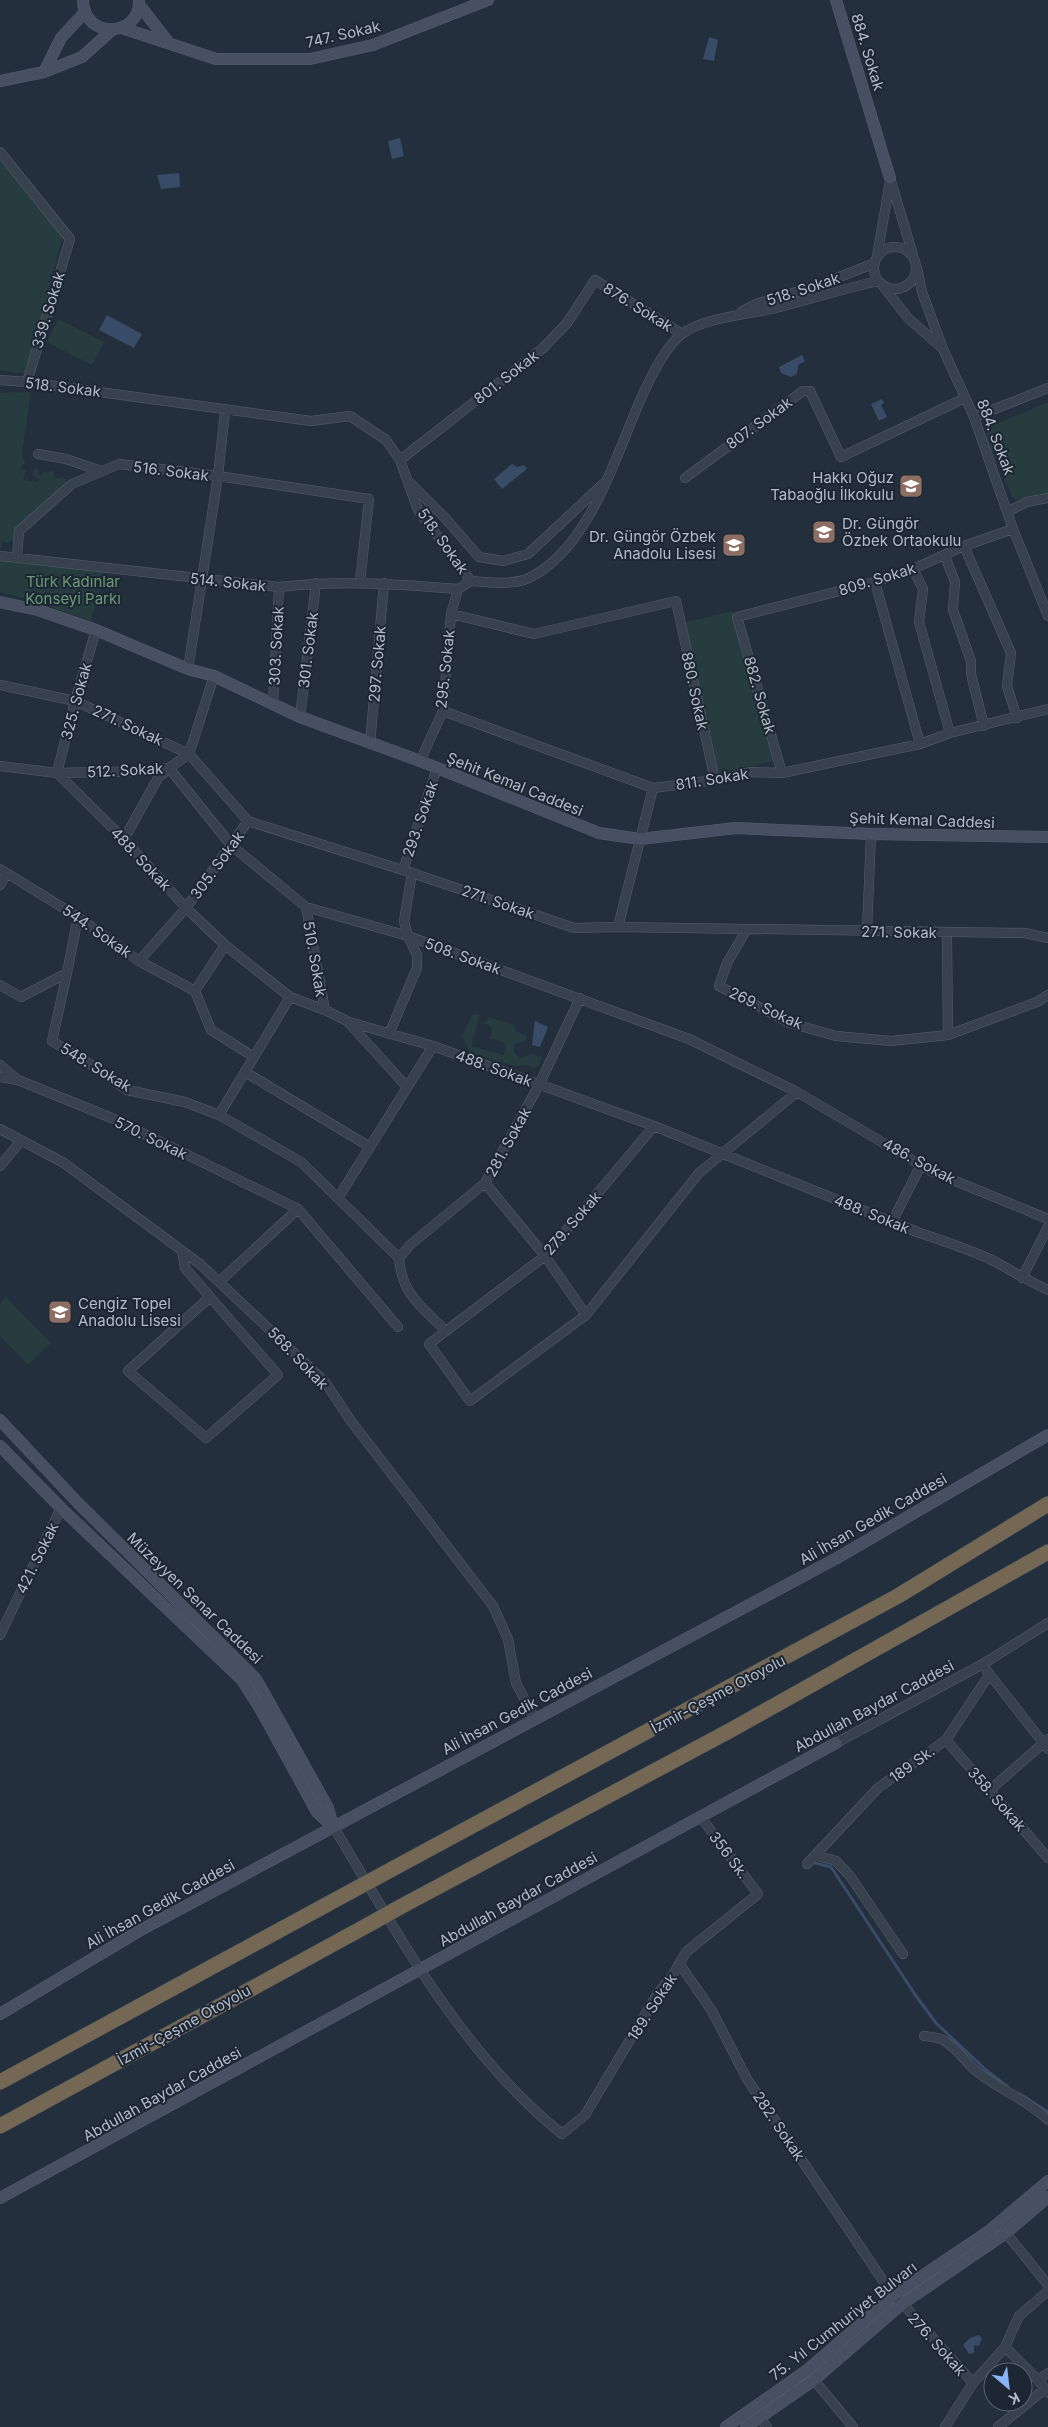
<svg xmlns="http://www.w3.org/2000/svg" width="1048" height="2427" font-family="Inter,sans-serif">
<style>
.green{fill:#263c3f}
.water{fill:#394c67}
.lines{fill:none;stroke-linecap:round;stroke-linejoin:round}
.stream{stroke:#394c67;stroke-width:3}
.street-casing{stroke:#565f6c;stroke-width:10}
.secondary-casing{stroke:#565f6c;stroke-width:12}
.highway-casing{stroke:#434c59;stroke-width:16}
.street{stroke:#38414e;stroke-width:9}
.secondary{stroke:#465061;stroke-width:11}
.highway{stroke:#746855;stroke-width:15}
.highway-bridge-casing{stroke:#434c59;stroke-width:16;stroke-linecap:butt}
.highway-bridge{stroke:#746855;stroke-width:15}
.labels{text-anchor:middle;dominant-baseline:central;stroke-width:4;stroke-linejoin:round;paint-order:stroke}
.street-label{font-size:15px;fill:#b4bcc9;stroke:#1d2633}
.poi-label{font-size:15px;fill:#b4bcc9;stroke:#1d2633;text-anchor:end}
.park-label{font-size:15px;fill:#6b9a76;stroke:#1d2633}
</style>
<rect width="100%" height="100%" fill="#242f3e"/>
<!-- green -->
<path class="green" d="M 0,160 L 61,234 L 62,238 L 27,374 L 0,370 Z
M 58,319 L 104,342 L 92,365 L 47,342 Z
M 31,392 L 22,453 L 25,464 L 22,465 L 20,469 L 26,471 L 23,480 L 37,482 L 39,479 L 32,475 L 35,468 L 38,469 L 37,474 L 41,476 L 44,472 L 54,471 L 55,479 L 64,477 L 68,485 L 14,539 L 7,543 L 3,541 L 0,550 L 0,393 Z
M 1048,402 L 1048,498 L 1027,502 L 1013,498 L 985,437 L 994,425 Z
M 0,561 L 105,571 L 91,621 L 34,601 L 0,592 Z
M 733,611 L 774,761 L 718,773 L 683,623 Z
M 473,1014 L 480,1015 L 471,1046 L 504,1055 L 506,1048 L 505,1043 L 490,1038 L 492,1031 L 490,1026 L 482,1023 L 487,1021 L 488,1017 L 515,1025 L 514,1030 L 527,1036 L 525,1041 L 514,1044 L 514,1053 L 520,1058 L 531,1054 L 542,1057 L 540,1064 L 534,1068 L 526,1065 L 515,1066 L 470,1053 L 462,1036 Z
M 6,1297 L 51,1343 L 28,1365 L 0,1336 L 0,1303 Z"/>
<!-- water -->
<path class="water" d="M 709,37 L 718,40 L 714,61 L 703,59 Z
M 400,138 L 404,156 L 392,159 L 388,141 Z
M 179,173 L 180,187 L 161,189 L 157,175 Z
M 107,315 L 142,334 L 134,348 L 99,330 Z
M 802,355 L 805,361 L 798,365 L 797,374 L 791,377 L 781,373 L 779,367 Z
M 882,399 L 884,403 L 881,405 L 887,417 L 879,421 L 871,404 Z
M 512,464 L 517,467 L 524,465 L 527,469 L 502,489 L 494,479 Z
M 535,1021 L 548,1027 L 540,1047 L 532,1045 Z
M 979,2335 L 982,2339 L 979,2346 L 974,2345 L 974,2353 L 969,2354 L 963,2345 L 970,2338 Z"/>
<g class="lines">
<!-- stream -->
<path class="stream" d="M 815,1863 L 831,1867 L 916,1996 L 936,2023 L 986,2070 L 1008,2087
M 1020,2094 L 1048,2112"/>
<!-- street casing -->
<g class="street-casing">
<path id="street" d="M 0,152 L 70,239 L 27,382
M 890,178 L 913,255
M874 268a21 21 0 1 1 42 0a21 21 0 1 1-42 0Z
M 877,257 L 890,181
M 917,268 L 922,292 L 943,349 L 974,417 L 1013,529 L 1048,616
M 883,286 L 908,318 L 941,347
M 741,312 L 756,304 L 819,285 L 875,263
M 0,380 L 27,382 L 311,421 L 350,416 L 386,440 L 400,460 L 418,510 L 471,581
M 974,417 L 1048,388
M 38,454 L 66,459 L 101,471
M 400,460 L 542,349 L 567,323 L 595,280 L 682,334
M 685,478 L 803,391 L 810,391 L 841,457 L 965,398
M 410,483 L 446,519 L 479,557 L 503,561 L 528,554 L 603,484
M 1007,512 L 1027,502 L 1048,498
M 964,546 L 1011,653 L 1007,686 L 1017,718
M 0,556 L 279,587 C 339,580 397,584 458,589
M 945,556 L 955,582 L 953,610 L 971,661 L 971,674 L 984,726
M 17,557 L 19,531 L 72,484 L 119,464 L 218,476 L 369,499 L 360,582
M 913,569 L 923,589 L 919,622 L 950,733
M 471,581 C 489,582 514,586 531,577 C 592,545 616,453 643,394 C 652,375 665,347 682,334 C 702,318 751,314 776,308 C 810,299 844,289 878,281
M 875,582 L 920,744
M 451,614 L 534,634 L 676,601 L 715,780
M 96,630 L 75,701 L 57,773 L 146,771 L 169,768 L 189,754 L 214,676
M 188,669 L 218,476 L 225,411
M 0,685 L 75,701 L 189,754 L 248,821 L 412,873 L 574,928 L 618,927 L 1025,933 L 1048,938
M 273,704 L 279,587
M 443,711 L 653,788 L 715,780 L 751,772 L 782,773 L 920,744 L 950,733 L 1048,709
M 300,717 L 316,583
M 370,744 L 384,583
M 420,761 L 443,711 L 451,614 L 458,589 L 471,581
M 0,766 L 57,773 L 124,839 L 186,908 L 225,945 L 290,997 L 325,1010 L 349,1022 L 433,1046 L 654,1126 L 917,1232 C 941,1240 966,1248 990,1259 C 1009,1269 1028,1281 1048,1290
M 782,773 L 737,617 L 875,582 L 913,569 L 964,546 L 1013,529
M 124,839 L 158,778 L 169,768 L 231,845 L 306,907 L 408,936 L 689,1039 L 797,1092 L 931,1171 L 1048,1219
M 0,869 L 78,917 L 139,961 L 195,991
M 403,870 L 437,768
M 0,885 L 7,873
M 306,907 L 325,1010
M 618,927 L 653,788
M 747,929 L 727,963 L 719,986 L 790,1023 L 836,1036 L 891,1041 L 948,1035 L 1037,1002 L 1048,995
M 867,931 L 871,834
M 947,934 L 948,1035
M 139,961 L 186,908 L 248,821
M 67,973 L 52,1041 L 93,1066 L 127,1090 L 185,1102 L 219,1115 L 290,997
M 0,985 L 21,997 L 67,973 L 78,917
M 195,991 L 211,1030 L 254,1057
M 195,991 L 225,945
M 349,1023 L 407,1087
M 389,1034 L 417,968 L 417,955 L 408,936 L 404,921 L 412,873
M 0,1065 L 17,1079
M 245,1072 L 370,1147
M 0,1077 L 18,1080 L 114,1119 L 298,1209 L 398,1327
M 219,1115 L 301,1162 L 399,1258 C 402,1295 421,1306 446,1331
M 654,1126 L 545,1256 L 429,1344 L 470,1401 L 586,1315 L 699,1173 L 797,1092
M 0,1129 L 64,1163 L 200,1264 L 325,1382 L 351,1421 L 493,1606 L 508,1639 L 516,1683 L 535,1719
M 0,1166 L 20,1142
M 485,1183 L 545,1256 L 586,1315
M 338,1198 L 433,1046
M 892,1222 L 921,1165
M 182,1251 L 185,1268 L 210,1297 L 128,1371 L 206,1438 L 278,1375 L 210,1297
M 399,1258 L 410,1245 L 485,1183 L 539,1085 L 580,998
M 1022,1278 L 1048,1227
M 220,1281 L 298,1209
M 0,1635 L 61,1508
M 987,1671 L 1048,1749
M 946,1740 L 1048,1858
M 836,1743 L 983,1664 L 1048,1623
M 990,1790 L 1048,1739
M 333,1826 C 399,1935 460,2052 562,2134 L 585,2115 L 658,1993 L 674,1973 L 686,1952 L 758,1894 L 700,1816
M 815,1855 L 836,1861 L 850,1876 L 903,1954
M 807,1864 L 878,1788 L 946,1740 L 989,1675
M 679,1963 L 712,2011 L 747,2079 L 886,2285 L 973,2383
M 924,2036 C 931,2037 938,2037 943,2040 C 957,2048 963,2059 974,2069 C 997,2089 1027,2099 1048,2120
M 1006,2233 L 1048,2285
M 1005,2347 L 1038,2380 L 1048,2393
M 814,2380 L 853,2427
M 1038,2380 L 1048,2373
M 760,2418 L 767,2427
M 945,2427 L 973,2383 L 1005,2347 L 1019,2316 L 1048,2291
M 998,2427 L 1045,2389"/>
</g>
<!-- secondary casing -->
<g class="secondary-casing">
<path id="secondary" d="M 83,0 C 83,40 141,38 139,0
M 836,0 L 890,178
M 140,6 L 169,43
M 122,28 L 216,59 L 310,59 L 373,45 L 488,0
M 44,72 L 61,38 L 84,13
M 0,81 L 44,72 L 82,57 L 112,30
M 0,602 L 38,610 L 96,630 L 188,669 L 214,676 L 300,717 L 420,761 L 599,833 L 640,839 L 736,828 L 871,834 L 1048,837
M 0,1420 L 78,1503 L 256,1679 L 328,1808 L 333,1826
M 0,1446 L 61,1508 L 242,1680 L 261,1710 L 317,1812 L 331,1825
M 0,2014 L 139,1931 L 837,1558 L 1048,1435
M 0,2198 L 836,1743
M 726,2427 L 806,2371 L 894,2295 L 989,2231 L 1048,2181
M 746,2427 L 814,2380 L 902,2304 L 1006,2233 L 1048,2197"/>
</g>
<!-- highway casing -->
<g class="highway-casing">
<path id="highway" d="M 383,1874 L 898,1596 L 1048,1504
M 402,1906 L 731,1730 L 1048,1552
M 0,2082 L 348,1893
M 0,2126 L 368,1925"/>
</g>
<!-- street -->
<use href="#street" class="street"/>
<!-- secondary -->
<use href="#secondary" class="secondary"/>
<!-- highway -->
<use href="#highway" class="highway"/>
<!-- highway-bridge casing -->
<g class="highway-bridge-casing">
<path id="highway-bridge" d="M 348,1893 L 383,1874
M 368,1925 L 402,1906"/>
</g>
<!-- highway-bridge -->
<use href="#highway-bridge" class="highway-bridge"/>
</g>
<!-- icons -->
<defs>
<g id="school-square" transform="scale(1.25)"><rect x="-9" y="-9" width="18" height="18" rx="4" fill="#8d6e63" stroke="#1d2633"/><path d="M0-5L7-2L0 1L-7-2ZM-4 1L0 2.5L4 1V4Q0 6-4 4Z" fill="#fff"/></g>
</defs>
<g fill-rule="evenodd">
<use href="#school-square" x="911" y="486"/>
<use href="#school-square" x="824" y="532"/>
<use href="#school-square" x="734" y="545"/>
<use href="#school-square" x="60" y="1312"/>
</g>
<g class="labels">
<!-- street labels -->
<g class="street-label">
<text transform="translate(343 34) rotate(-13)">747. Sokak</text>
<text transform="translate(868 52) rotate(73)">884. Sokak</text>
<text transform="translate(803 289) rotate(-18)">518. Sokak</text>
<text transform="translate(638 307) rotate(32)">876. Sokak</text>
<text transform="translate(48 310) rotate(-73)">339. Sokak</text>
<text transform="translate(506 377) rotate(-38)">801. Sokak</text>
<text transform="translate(63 387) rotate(7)">518. Sokak</text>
<text transform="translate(759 423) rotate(-36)">807. Sokak</text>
<text transform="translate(996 437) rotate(69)">884. Sokak</text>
<text transform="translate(171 471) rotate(7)">516. Sokak</text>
<text transform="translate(443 541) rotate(55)">518. Sokak</text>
<text transform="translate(877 579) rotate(-17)">809. Sokak</text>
<text transform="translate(228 582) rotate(6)">514. Sokak</text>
<text transform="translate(276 646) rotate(-87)">303. Sokak</text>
<text transform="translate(308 650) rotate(-83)">301. Sokak</text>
<text transform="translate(377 664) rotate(-85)">297. Sokak</text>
<text transform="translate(445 669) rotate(-84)">295. Sokak</text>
<text transform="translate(695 691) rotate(78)">880. Sokak</text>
<text transform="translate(760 695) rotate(74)">882. Sokak</text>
<text transform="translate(76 701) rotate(-75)">325. Sokak</text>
<text transform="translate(128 725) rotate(25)">271. Sokak</text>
<text transform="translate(125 770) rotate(-3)">512. Sokak</text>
<text transform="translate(712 779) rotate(-9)">811. Sokak</text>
<text transform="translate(515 784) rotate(22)">Şehit Kemal Caddesi</text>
<text transform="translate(420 819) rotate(-71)">293. Sokak</text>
<text transform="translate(922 820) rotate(2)">Şehit Kemal Caddesi</text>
<text transform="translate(141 859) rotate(47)">488. Sokak</text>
<text transform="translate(217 865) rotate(-54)">305. Sokak</text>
<text transform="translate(498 902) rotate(19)">271. Sokak</text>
<text transform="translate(97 931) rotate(35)">544. Sokak</text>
<text transform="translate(899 932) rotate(1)">271. Sokak</text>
<text transform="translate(463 956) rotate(20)">508. Sokak</text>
<text transform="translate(315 959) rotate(80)">510. Sokak</text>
<text transform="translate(766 1008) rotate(25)">269. Sokak</text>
<text transform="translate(96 1067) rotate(31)">548. Sokak</text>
<text transform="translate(494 1068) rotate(20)">488. Sokak</text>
<text transform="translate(151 1138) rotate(26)">570. Sokak</text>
<text transform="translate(508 1142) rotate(-61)">281. Sokak</text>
<text transform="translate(919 1161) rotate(28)">486. Sokak</text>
<text transform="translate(872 1214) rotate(22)">488. Sokak</text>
<text transform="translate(572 1223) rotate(-49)">279. Sokak</text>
<text transform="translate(298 1358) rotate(46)">568. Sokak</text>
<text transform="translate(873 1519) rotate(-30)">Ali İhsan Gedik Caddesi</text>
<text transform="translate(37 1558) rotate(-64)">421. Sokak</text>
<text transform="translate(195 1598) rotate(44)">Müzeyyen Senar Caddesi</text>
<text transform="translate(718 1694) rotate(-28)">İzmir-Çeşme Otoyolu</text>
<text transform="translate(874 1706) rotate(-28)">Abdullah Baydar Caddesi</text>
<text transform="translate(517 1711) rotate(-28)">Ali İhsan Gedik Caddesi</text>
<text transform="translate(912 1764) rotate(-36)">189 Sk.</text>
<text transform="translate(997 1799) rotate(49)">358. Sokak</text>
<text transform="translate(729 1855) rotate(53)">356 Sk.</text>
<text transform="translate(518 1899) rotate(-29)">Abdullah Baydar Caddesi</text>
<text transform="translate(160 1904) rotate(-29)">Ali İhsan Gedik Caddesi</text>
<text transform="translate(652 2007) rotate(-57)">189. Sokak</text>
<text transform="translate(184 2025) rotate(-29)">İzmir-Çeşme Otoyolu</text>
<text transform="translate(162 2094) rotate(-29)">Abdullah Baydar Caddesi</text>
<text transform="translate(779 2126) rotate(56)">282. Sokak</text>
<text transform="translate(843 2321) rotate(-38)">75. Yıl Cumhuriyet Bulvarı</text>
<text transform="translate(937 2344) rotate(48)">276. Sokak</text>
</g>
<!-- poi labels -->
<g class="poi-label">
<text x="894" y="477">Hakkı Oğuz<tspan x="894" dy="17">Tabaoğlu İlkokulu</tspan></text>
<text x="842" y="523" text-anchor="start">Dr. Güngör<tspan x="842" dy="17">Özbek Ortaokulu</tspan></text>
<text x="716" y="536">Dr. Güngör Özbek<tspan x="716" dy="17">Anadolu Lisesi</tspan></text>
<text x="78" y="1303" text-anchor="start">Cengiz Topel<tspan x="78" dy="17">Anadolu Lisesi</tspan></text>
</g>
<!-- park labels -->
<g class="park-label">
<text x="73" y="581">Türk Kadınlar<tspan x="73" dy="17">Konseyi Parkı</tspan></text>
</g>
</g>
<!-- north arrow -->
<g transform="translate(1008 2387) rotate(152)"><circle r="24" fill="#1d2633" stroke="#59626f"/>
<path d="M0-4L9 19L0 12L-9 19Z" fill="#8ab4f8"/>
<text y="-8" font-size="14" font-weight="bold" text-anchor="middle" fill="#b4bcc9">K</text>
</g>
</svg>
